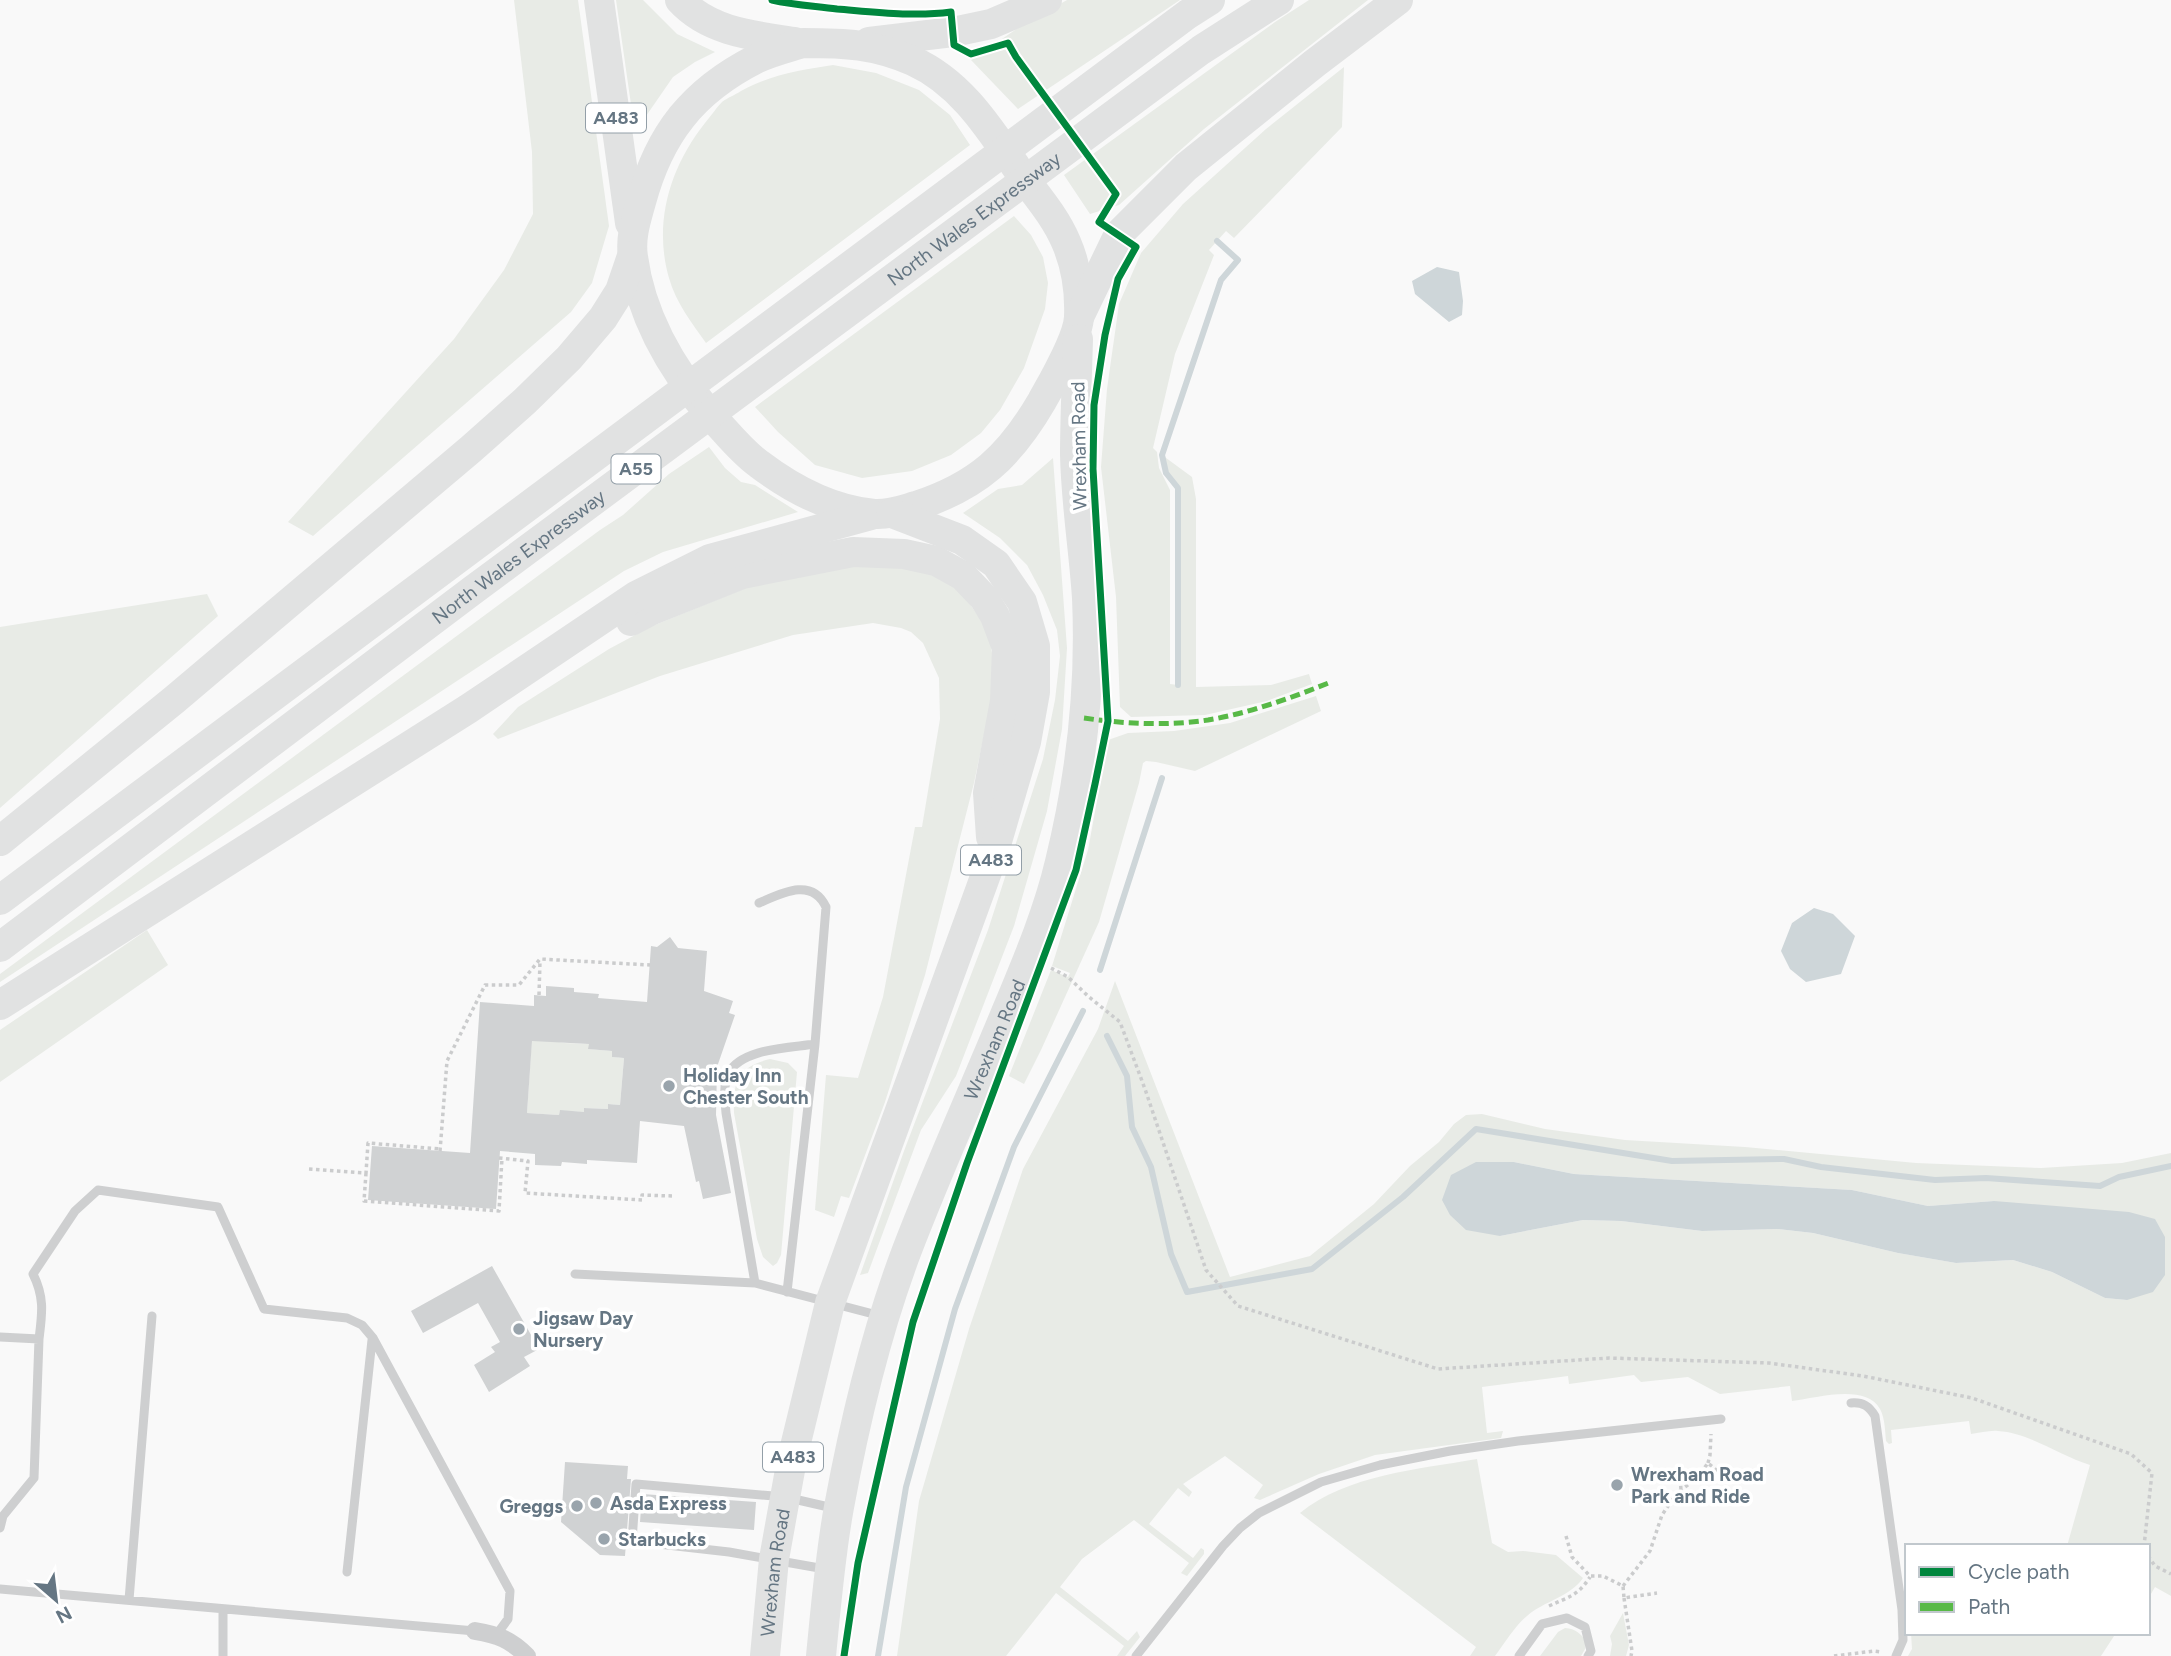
<svg xmlns="http://www.w3.org/2000/svg" width="2171" height="1656" font-family="Figtree,sans-serif">
<style>
.green{fill:#e8ebe6;fill-rule:evenodd}
.water{fill:#ced6d9}
.lines{fill:none;stroke-linecap:round;stroke-linejoin:round}
.stream{stroke:#ced6d9;stroke-width:6}
.building{fill:#d0d2d3;fill-rule:evenodd}
.path{stroke:#cbcccd;stroke-width:3.5;stroke-dasharray:3.5 3.5;stroke-linecap:butt}
.service{stroke:#cecfd0;stroke-width:9}
.minor{stroke:#cecfd0;stroke-width:18}
.trunk{stroke:#e1e2e2;stroke-width:30}
.quiet{stroke:#58b947;stroke-width:5;stroke-dasharray:10 5;stroke-linecap:butt}
.cycleway-casing{stroke:#fff;stroke-width:11}
.cycleway{stroke:#00873e;stroke-width:7}
.poi-dot{fill:#99a4ac;stroke:#fff;stroke-width:2.5}
.labels{text-anchor:middle;dominant-baseline:central;stroke-width:7;stroke-linejoin:round;paint-order:stroke}
.shield{fill:#fff;stroke:#939fa8;stroke-width:2}
.shield-label{font-size:18px;font-weight:bold;fill:#657683}
.street-label{font-size:19px;fill:#657683;stroke:#fff}
.poi-label{font-size:19px;font-weight:bold;fill:#657683;stroke:#fff;text-anchor:start}
</style>
<rect width="100%" height="100%" fill="#f9f9f9"/>
<!-- green -->
<path class="green" d="M 514,0 L 578,0 L 609,226 L 592,283 L 571,312 L 313,536 L 288,522 L 454,339 L 504,270 L 533,214 L 532,152 Z
M 616,0 L 643,0 L 677,34 L 715,52 L 695,62 L 673,77 L 635,132 Z
M 1067,0 L 1180,0 L 1018,109 L 971,60 L 1021,26 Z
M 1309,0 L 1368,0 L 1204,129 L 1119,205 L 1090,214 L 1064,175 L 1275,22 Z
M 833,65 L 876,73 L 919,90 L 950,115 L 970,145 L 706,343 C 692,323 676,303 669,278 C 653,223 670,167 705,123 C 711,116 716,108 722,102 C 727,98 735,95 741,91 C 770,75 800,70 833,65 Z
M 1344,67 L 1342,127 L 1234,238 L 1226,231 L 1209,250 L 1214,255 L 1175,354 L 1153,448 L 1157,452 L 1159,468 L 1170,490 L 1170,684 L 1178,685 L 1178,488 L 1166,473 L 1162,455 L 1192,477 L 1196,499 L 1196,687 L 1271,685 L 1309,674 L 1312,684 L 1267,701 L 1205,715 L 1131,717 L 1120,707 L 1116,597 L 1101,467 L 1107,389 L 1119,304 L 1141,253 L 1183,204 L 1266,129 Z
M 1014,216 L 1031,235 L 1043,257 L 1048,283 L 1045,309 L 1024,368 L 1000,410 L 981,433 L 951,455 L 912,471 L 862,478 L 815,465 L 778,432 L 755,407 Z
M 709,447 L 725,468 L 741,482 L 755,485 L 798,512 L 663,552 L 624,571 L 0,982 L 0,974 L 600,530 L 623,515 L 669,474 Z
M 1053,458 L 1067,648 L 1062,729 L 1047,811 L 1014,926 L 956,1076 L 921,1130 L 868,1273 L 860,1275 L 904,1151 L 988,930 L 1043,759 L 1055,700 L 1060,656 L 1057,630 L 1043,595 L 1027,565 L 1000,538 L 963,513 L 998,489 L 1022,485 Z
M 856,565 L 902,566 L 938,574 L 961,591 L 989,632 L 994,667 L 991,702 L 974,783 L 925,975 L 885,1102 L 849,1198 L 841,1196 L 834,1217 L 815,1210 L 826,1075 L 858,1078 L 883,997 L 915,827 L 922,827 L 940,719 L 939,678 L 923,643 L 911,632 L 901,628 L 873,623 L 793,635 L 660,676 L 498,739 L 493,734 L 518,707 L 609,649 L 650,627 L 748,587 Z
M 207,594 L 218,616 L 0,808 L 0,627 Z
M 1316,696 L 1321,711 L 1195,771 L 1156,762 L 1146,761 L 1143,763 L 1139,783 L 1099,922 L 1041,1050 L 1024,1084 L 1009,1076 L 1051,970 L 1068,977 L 1070,973 L 1052,966 L 1088,850 L 1108,740 L 1128,733 L 1174,731 L 1230,723 Z
M 147,930 L 168,965 L 0,1082 L 0,1030 Z
M 1115,981 L 1230,1277 L 1310,1256 L 1374,1204 L 1410,1166 L 1439,1142 L 1454,1124 L 1466,1115 L 1482,1114 L 1545,1129 L 1625,1140 L 1745,1147 L 1916,1163 L 2041,1168 L 2122,1163 L 2171,1153 L 2171,1596 L 2155,1587 L 2148,1599 L 2148,1546 L 2067,1546 L 2090,1465 C 2060,1456 2030,1433 1998,1431 C 1990,1430 1980,1433 1971,1434 L 1969,1421 L 1891,1430 L 1892,1443 L 1889,1444 L 1886,1441 C 1885,1431 1885,1418 1880,1409 C 1866,1383 1816,1398 1792,1401 L 1790,1386 L 1720,1394 L 1688,1377 L 1641,1382 L 1634,1375 L 1569,1384 L 1568,1376 L 1482,1387 L 1487,1433 L 1503,1431 L 1501,1438 L 1375,1455 L 1319,1474 L 1260,1500 L 1254,1498 L 1263,1485 L 1225,1456 L 1183,1484 L 1192,1492 L 1189,1497 L 1178,1488 L 1149,1524 L 1193,1558 L 1201,1548 L 1204,1550 L 1204,1554 L 1187,1576 L 1181,1573 L 1189,1563 L 1134,1520 L 1082,1559 L 1060,1587 L 1128,1641 L 1137,1631 L 1140,1637 L 1125,1656 L 1117,1656 L 1124,1646 L 1056,1593 L 1006,1656 L 897,1656 L 919,1501 L 969,1329 L 1023,1169 L 1098,1029 ZM 1514,1162 L 1574,1174 L 1852,1190 L 1928,1206 L 1994,1201 L 2127,1300 L 2105,1298 L 2052,1272 L 2013,1260 L 1956,1263 L 1898,1253 L 1813,1233 L 1777,1229 L 1702,1231 L 1621,1221 L 1583,1220 L 1500,1236 Z
M 532,1037 L 564,1043 L 589,1044 L 589,1049 L 612,1051 L 612,1057 L 624,1058 L 620,1105 L 608,1104 L 608,1109 L 584,1108 L 584,1112 L 560,1111 L 559,1115 L 527,1113 Z
M 770,1059 L 788,1063 L 797,1072 L 781,1255 L 777,1263 L 773,1266 L 763,1257 L 757,1239 L 734,1113 C 733,1081 738,1067 770,1059 Z
M 1477,1459 L 1492,1543 L 1508,1552 L 1523,1551 L 1556,1555 L 1583,1578 C 1570,1597 1544,1601 1527,1616 C 1515,1626 1505,1643 1495,1656 L 1470,1656 L 1476,1647 L 1300,1513 C 1346,1475 1420,1469 1477,1459 Z
M 1623,1613 L 1629,1645 L 1626,1656 L 1610,1656 L 1612,1644 L 1610,1636 Z
M 1565,1628 C 1576,1629 1580,1633 1586,1641 L 1585,1649 L 1581,1656 L 1540,1656 L 1558,1632 Z
M 1911,1633 L 1917,1634 L 2116,1633 L 2101,1656 L 1908,1656 L 1912,1649 Z"/>
<!-- water -->
<path class="water" d="M 1437,267 L 1459,272 L 1463,301 L 1462,315 L 1449,322 L 1415,294 L 1412,281 Z
M 1814,908 L 1833,914 L 1855,936 L 1841,974 L 1806,982 L 1790,969 L 1781,951 L 1792,923 Z
M 1476,1162 L 1514,1162 L 1574,1174 L 1852,1190 L 1928,1206 L 1994,1201 L 2129,1212 L 2155,1219 L 2165,1237 L 2165,1275 L 2153,1292 L 2127,1300 L 2105,1298 L 2052,1272 L 2013,1260 L 1956,1263 L 1898,1253 L 1813,1233 L 1777,1229 L 1702,1231 L 1621,1221 L 1583,1220 L 1500,1236 L 1466,1230 L 1450,1215 L 1442,1200 L 1451,1175 Z"/>
<g class="lines">
<!-- stream -->
<path class="stream" d="M 1178,685 L 1178,488 L 1166,473 L 1162,455 L 1221,280 L 1238,260 L 1217,241
M 1100,970 L 1162,778
M 1107,1036 L 1127,1076 L 1132,1127 L 1151,1167 L 1171,1254 L 1187,1292 L 1312,1269 L 1403,1197 L 1476,1129 L 1672,1161 L 1784,1159 L 1821,1167 L 1935,1180 L 1986,1178 L 2100,1186 L 2119,1177 L 2171,1166
M 878,1656 L 906,1487 L 955,1309 L 1014,1147 L 1083,1011"/>
</g>
<!-- building -->
<path class="building" d="M 670,937 L 678,948 L 707,951 L 704,991 L 733,1001 L 729,1013 L 735,1015 L 717,1067 L 716,1115 L 731,1193 L 703,1199 L 699,1181 L 696,1182 L 684,1126 L 640,1121 L 637,1163 L 587,1160 L 587,1164 L 562,1162 L 561,1166 L 535,1165 L 535,1154 L 500,1151 L 496,1209 L 368,1200 L 372,1146 L 470,1153 L 480,1002 L 534,1006 L 534,995 L 546,996 L 546,986 L 574,988 L 574,992 L 599,994 L 598,998 L 647,1002 L 651,946 L 657,947 ZM 532,1041 L 589,1044 L 588,1049 L 612,1051 L 612,1057 L 624,1058 L 620,1105 L 608,1104 L 608,1109 L 584,1108 L 584,1112 L 560,1110 L 559,1115 L 527,1113 Z
M 492,1266 L 539,1349 L 524,1357 L 530,1366 L 489,1392 L 474,1365 L 495,1352 L 491,1347 L 500,1342 L 478,1303 L 423,1333 L 411,1311 Z
M 565,1462 L 628,1466 L 627,1479 L 631,1479 L 625,1556 L 600,1555 L 561,1522 Z
M 642,1494 L 756,1502 L 754,1530 L 640,1522 Z"/>
<g class="lines">
<!-- path -->
<path class="path" d="M 1051,968 L 1068,977 L 1089,997 L 1120,1022 L 1145,1089 L 1206,1270 L 1238,1306 L 1438,1369 L 1609,1358 L 1769,1363 L 1863,1376 L 1972,1398 L 2131,1454 L 2152,1473 L 2144,1546
M 539,995 L 540,961
M 440,1151 L 447,1061 L 485,985 L 519,985 L 540,959 L 650,965
M 499,1158 L 528,1161 L 525,1193 L 642,1200 L 642,1195 L 673,1196
M 309,1169 L 366,1173 L 368,1143 L 440,1149
M 366,1173 L 364,1201 L 499,1211 L 502,1158
M 1708,1463 L 1710,1455 L 1711,1434
M 1679,1465 L 1681,1490
M 1566,1536 L 1572,1557 L 1590,1576 L 1603,1576 L 1623,1586 L 1624,1598 L 1657,1593
M 2148,1556 L 2155,1566 L 2171,1574
M 1623,1586 L 1650,1551 L 1662,1515 L 1677,1493 L 1697,1478 L 1708,1463 L 1721,1474
M 1624,1598 L 1632,1651 L 1631,1656
M 1549,1606 C 1568,1597 1578,1596 1590,1577
M 1834,1656 L 1874,1651 L 1881,1652"/>
<!-- service -->
<path class="service" d="M 759,903 C 782,893 812,877 826,907 L 815,1044 L 787,1292
M 575,1274 L 755,1283 L 881,1316
M 755,1283 L 726,1113 C 725,1101 723,1086 728,1074 C 741,1048 790,1048 815,1044
M 0,1337 L 39,1339 L 34,1478 L 3,1516 L 0,1528
M 39,1339 C 42,1314 45,1298 33,1274 L 75,1211 L 98,1190 L 218,1207 L 264,1309 L 347,1318 L 362,1325 L 373,1338 L 510,1591 L 508,1619 L 497,1634
M 1851,1403 C 1863,1402 1869,1406 1875,1416 L 1902,1610 L 1903,1640 L 1896,1656
M 825,1569 L 729,1552 L 632,1541 L 636,1484 L 785,1497 L 833,1508
M 347,1572 L 372,1340
M 0,1589 L 475,1631
M 129,1600 L 152,1316
M 223,1610 L 223,1656
M 1136,1656 L 1223,1546 L 1240,1528 L 1259,1513 L 1321,1482 L 1380,1465 L 1450,1451 L 1518,1441 L 1721,1419
M 1519,1656 L 1542,1624 L 1567,1618 L 1585,1627 L 1591,1651 L 1588,1656"/>
<!-- minor -->
<path class="minor" d="M 475,1631 C 498,1635 510,1639 527,1656"/>
<!-- trunk -->
<g class="trunk">
<path d="M 599,0 L 630,223"/>
<path d="M 680,0 C 709,32 755,36 795,42"/>
<path d="M 869,42 L 953,32 L 991,24 L 1047,0"/>
<path d="M 803,43 C 845,43 874,44 913,61 C 964,84 992,133 1023,177 C 1038,197 1056,218 1066,242 C 1076,265 1080,292 1079,317 C 1078,339 1053,381 1042,401 C 1010,456 978,486 916,506 C 902,510 889,515 874,514 C 832,510 792,489 759,464 C 742,452 728,434 714,419 C 675,374 641,318 633,257 C 630,238 636,220 641,202 C 659,134 693,91 756,59 C 770,52 787,48 803,43 Z"/>
<path d="M 1080,315 L 1119,234 L 1186,167 L 1315,63 L 1398,0"/>
<path d="M 631,621 L 652,610 L 742,574 L 853,552 L 904,554 L 936,561 L 963,576 L 984,598 L 995,616 L 1007,648 L 1005,701 L 988,793 L 991,837"/>
<path d="M 0,841 L 174,700 L 471,449 L 525,401 L 569,358 L 603,318 L 620,291 L 632,256"/>
<path d="M 0,900 L 1188,14 L 1210,0"/>
<path id="s1" d="M 0,947 L 473,590 L 1201,50 L 1279,0"/>
<path d="M 0,1005 L 468,709 L 636,596 L 710,559 L 871,515"/>
<path id="s2" d="M 765,1656 L 774,1559 L 792,1459 L 830,1303 L 993,855 L 1026,742 L 1035,692 L 1035,646 L 1022,602 L 996,564 L 962,540 L 892,513"/>
<path id="s3" d="M 821,1656 C 826,1606 830,1556 839,1507 C 855,1420 876,1332 907,1250 C 938,1169 974,1090 1007,1010 C 1027,962 1048,913 1060,862 C 1081,776 1091,687 1087,598 C 1084,551 1076,503 1075,455 C 1075,417 1077,378 1078,339"/>
</g>
<!-- quiet -->
<path class="quiet" d="M 1084,718 C 1124,724 1168,726 1208,720 C 1250,713 1291,698 1331,682"/>
<!-- cycleway casing -->
<g class="cycleway-casing">
<path id="cycleway" d="M 772,0 C 793,5 815,6 837,9 C 874,12 914,17 951,12 L 954,45 L 971,54 L 1008,43 L 1016,57 L 1116,194 L 1099,222 L 1136,247 L 1118,279 L 1105,335 L 1094,405 L 1093,469 L 1108,721 L 1095,784 L 1076,870 L 967,1163 L 913,1322 L 858,1563 L 844,1656"/>
</g>
<!-- cycleway -->
<use href="#cycleway" class="cycleway"/>
</g>
<!-- markers -->
<g class="poi-dot">
<circle cx="669" cy="1086" r="7"/>
<circle cx="519" cy="1329" r="7"/>
<circle cx="1617" cy="1485" r="7"/>
<circle cx="596" cy="1503" r="7"/>
<circle cx="577" cy="1506" r="7"/>
<circle cx="604" cy="1539" r="7"/>
</g>
<g class="labels">
<!-- shield labels -->
<g class="shield">
<rect x="586" y="103.5" width="60" height="29" rx="5"/>
<rect x="611.5" y="454.5" width="49" height="29" rx="5"/>
<rect x="961" y="845.5" width="60" height="29" rx="5"/>
<rect x="763" y="1442.5" width="60" height="29" rx="5"/>
</g>
<g class="shield-label">
<text x="616" y="118">A483</text>
<text x="636" y="469">A55</text>
<text x="991" y="860">A483</text>
<text x="793" y="1457">A483</text>
</g>
<!-- street labels -->
<g class="street-label">
<text stroke="none"><textPath href="#s1" startOffset="1216">North Wales Expressway</textPath></text>
<text transform="translate(1079 446) rotate(-91)">Wrexham Road</text>
<text stroke="none"><textPath href="#s1" startOffset="649">North Wales Expressway</textPath></text>
<text stroke="none"><textPath href="#s3" startOffset="644">Wrexham Road</textPath></text>
<text stroke="none"><textPath href="#s2" startOffset="84">Wrexham Road</textPath></text>
</g>
<!-- poi labels -->
<g class="poi-label">
<text x="683" y="1075">Holiday Inn<tspan x="683" dy="22">Chester South</tspan></text>
<text x="533" y="1318">Jigsaw Day<tspan x="533" dy="22">Nursery</tspan></text>
<text x="1631" y="1474">Wrexham Road<tspan x="1631" dy="22">Park and Ride</tspan></text>
<text x="610" y="1503">Asda Express</text>
<text x="563" y="1506" text-anchor="end">Greggs</text>
<text x="618" y="1539">Starbucks</text>
</g>
</g>
<!-- legend -->
<rect x="1905" y="1544" width="245" height="91" fill="#ffffff" stroke="#c1c8cd" stroke-width="2"/>
<rect x="1919" y="1567" width="35" height="10" fill="#00873e" stroke="#c1c8cd" stroke-width="2"/>
<text x="1968" y="1579" font-size="21" fill="#657683">Cycle path</text>
<rect x="1919" y="1602" width="35" height="10" fill="#58b947" stroke="#c1c8cd" stroke-width="2"/>
<text x="1968" y="1614" font-size="21" fill="#657683">Path</text>
<!-- north arrow -->
<g transform="translate(56 1600) rotate(152)" stroke="#ffffff" stroke-width="5" paint-order="stroke">
<path d="M0-5L12 26L0 18L-12 26Z" fill="#657683"/>
<text y="-10" font-size="19" font-weight="bold" text-anchor="middle" fill="#657683">N</text>
</g>
</svg>
